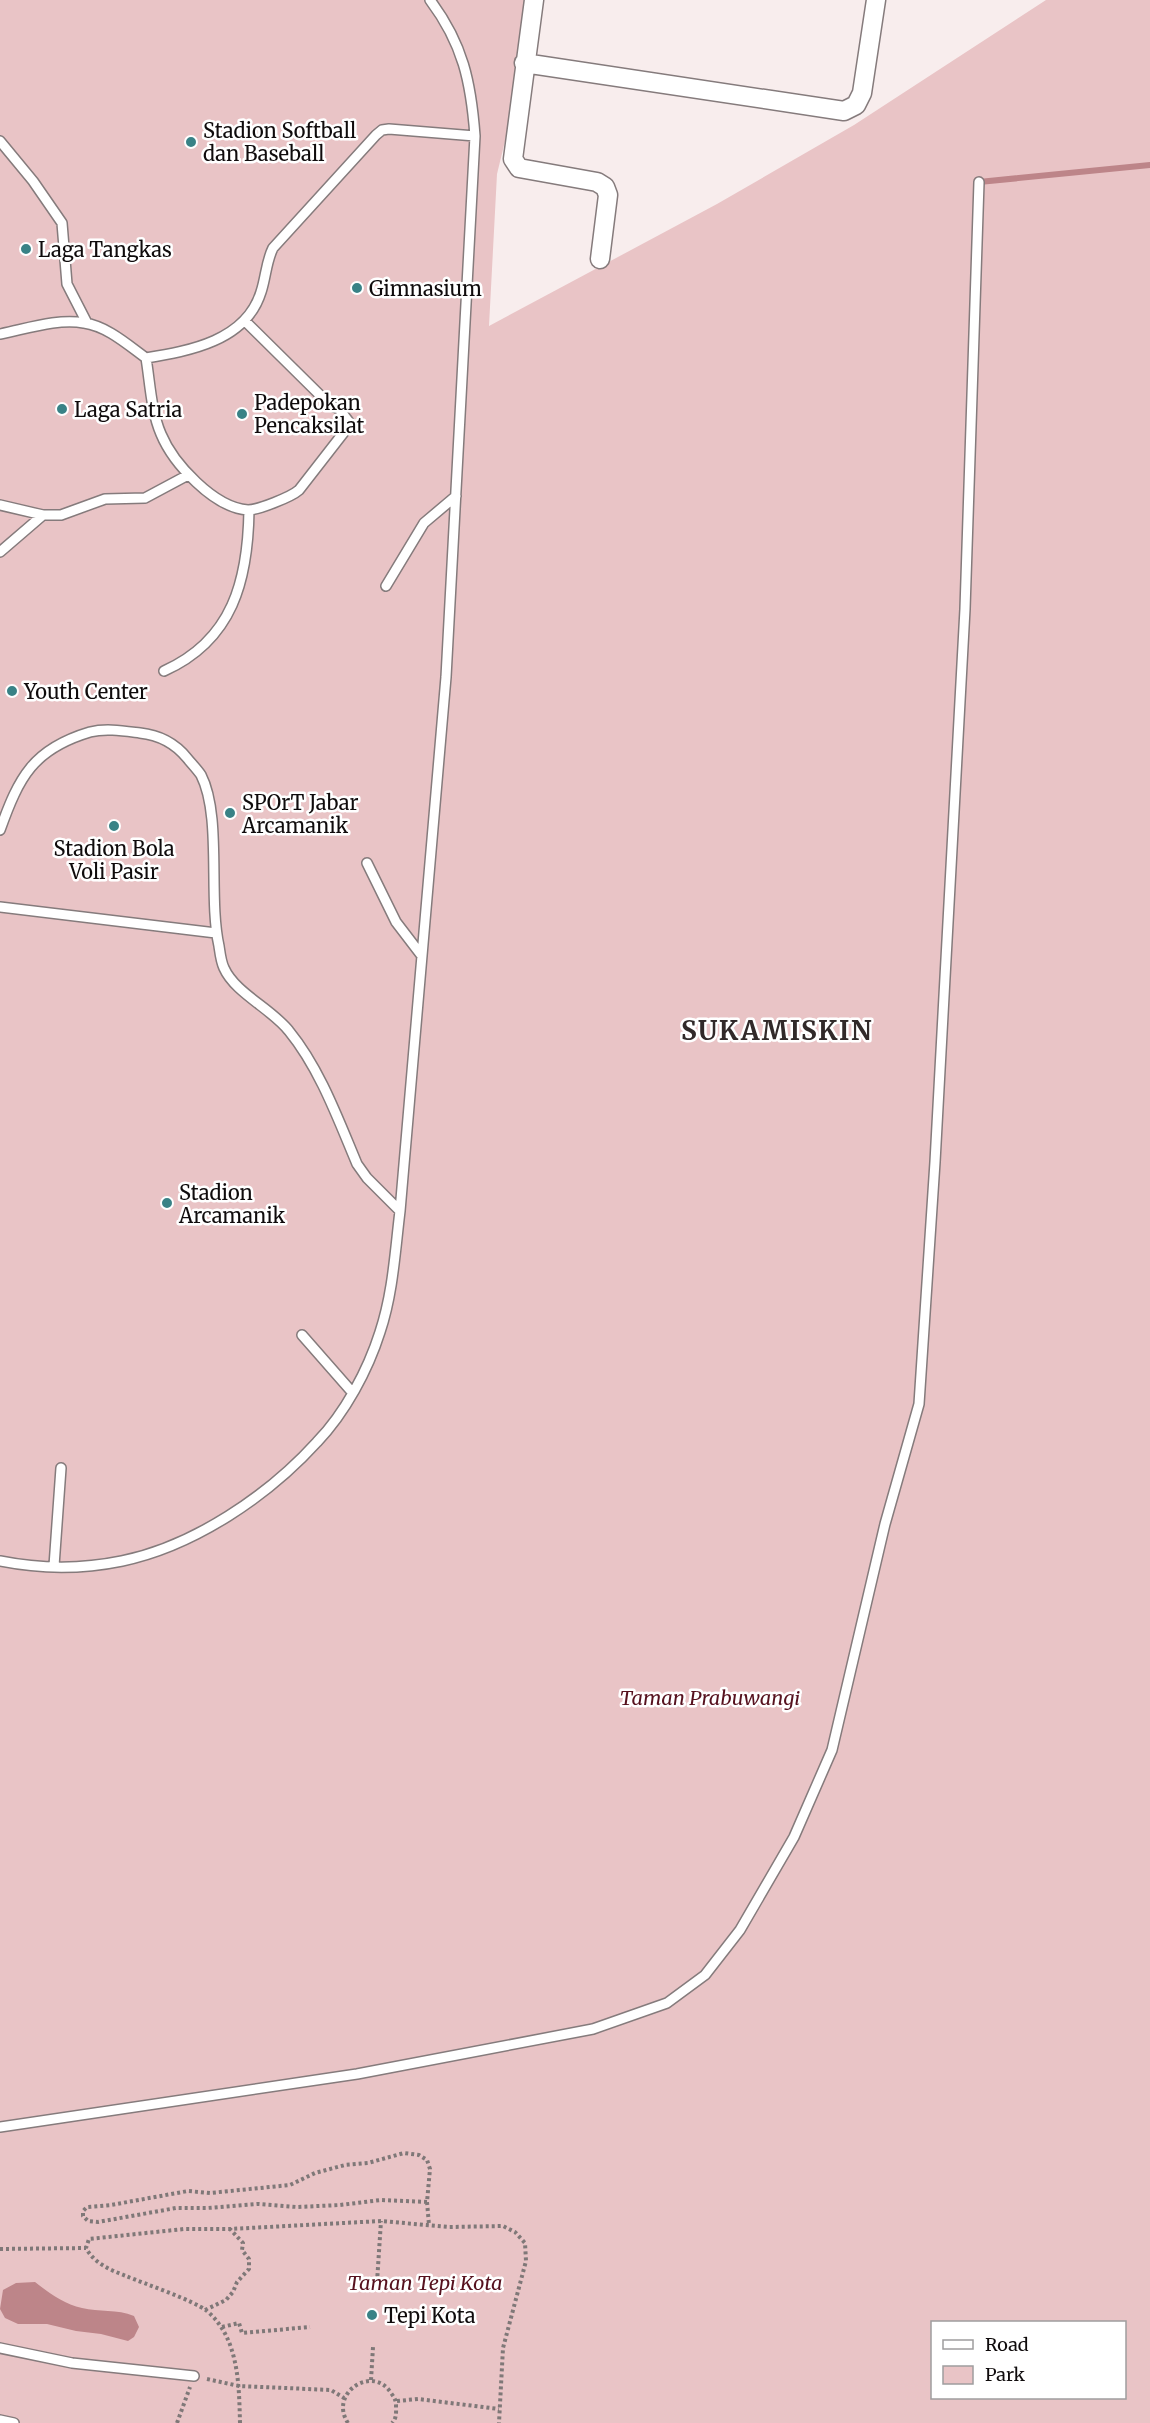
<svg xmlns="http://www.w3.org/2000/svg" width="1150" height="2423" font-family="Merriweather,serif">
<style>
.green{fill:#e9c4c6;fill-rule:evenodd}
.water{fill:#bd8589}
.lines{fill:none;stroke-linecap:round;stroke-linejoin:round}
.stream{stroke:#bd8589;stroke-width:6}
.service-casing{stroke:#857b7c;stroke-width:12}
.minor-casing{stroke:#857b7c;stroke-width:21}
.path{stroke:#7f7878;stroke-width:4;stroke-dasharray:3 3;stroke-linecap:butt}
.service{stroke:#fff;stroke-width:9}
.minor{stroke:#fff;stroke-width:18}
.poi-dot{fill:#398286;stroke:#fff;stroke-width:2}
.labels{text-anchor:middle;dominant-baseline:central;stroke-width:5;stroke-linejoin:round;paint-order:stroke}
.poi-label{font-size:20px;fill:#0f0b0c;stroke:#fff;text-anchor:start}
.park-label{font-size:20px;font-style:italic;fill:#56111e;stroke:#fff}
.district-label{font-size:26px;font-weight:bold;letter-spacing:1.5px;fill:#312929;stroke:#fff}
</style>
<rect width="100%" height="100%" fill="#f8eded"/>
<!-- green -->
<path class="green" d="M 0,0 L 530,0 L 524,63 L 497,174 L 489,326 L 717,204 L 854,125 L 1046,0 L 1150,0 L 1150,2423 L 0,2423 ZM 932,2322 L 1124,2322 L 1124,2398 L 932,2398 Z"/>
<!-- water -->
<path class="water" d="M 35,2282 C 49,2293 64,2304 82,2308 C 99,2312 117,2309 134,2316 L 139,2327 L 134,2337 L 128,2341 L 101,2334 L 76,2331 L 47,2324 L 18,2324 L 5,2318 L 0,2309 L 3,2290 L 16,2283 Z"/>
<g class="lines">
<!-- stream -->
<path class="stream" d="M 979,182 L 1150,165"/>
<!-- service casing -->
<g class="service-casing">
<path id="service" d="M 0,141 L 33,181 L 62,223 L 67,284 L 87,323
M 0,334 C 26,329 58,318 84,323 C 107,326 128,345 146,358 C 189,351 246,341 261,292 C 266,277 266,262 273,248 L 376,135 L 382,130 L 389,129 L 475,136
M 146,358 C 150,382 151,411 161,434 C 173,463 214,508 248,510 C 258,510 291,497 299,490 L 348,427 L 349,422 L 339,409 L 330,405 L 245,321
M 0,505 L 43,515 L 61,515 L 105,499 L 145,498 L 188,475
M 0,552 L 43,515
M 386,586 L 424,523 L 456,496
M 164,671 C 233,640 248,580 249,510
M 0,830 C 19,777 33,749 90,732 C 106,728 124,731 140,733 C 159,735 174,742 187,758 C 191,763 197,769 201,775 C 222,816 208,897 219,946 C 220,953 221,962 224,968 C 235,993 272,1009 289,1031 C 320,1069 338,1119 357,1164 L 367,1178 L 400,1211
M 367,863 L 396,922 L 422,956
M 0,907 L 216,933
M 302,1335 L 352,1392
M 0,1561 C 40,1569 83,1569 122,1561 C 194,1546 268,1496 317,1442 C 345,1413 368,1370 380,1332 C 393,1293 395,1252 400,1211 L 446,677 L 475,136 C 471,82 463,44 430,0
M 54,1566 L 61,1468
M 0,2127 L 357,2074 L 593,2029 L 667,2003 L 705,1975 L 740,1930 L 794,1837 L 832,1750 L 885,1524 L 919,1404 L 935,1162 L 965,609 L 979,182
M 0,2348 L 72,2363 L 194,2376
M 0,2420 L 14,2423"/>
</g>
<!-- minor casing -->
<g class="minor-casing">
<path id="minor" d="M 534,0 L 513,159 L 519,168 L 597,182 L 605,187 L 608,195 L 600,259
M 524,63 L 844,111 L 856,105 L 862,93 L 876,0"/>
</g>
<!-- path -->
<path class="path" d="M 427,2202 L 381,2200 L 340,2205 L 297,2207 L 258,2204 L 207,2208 L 176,2208 L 98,2222 L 88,2221 L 83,2216 L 83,2211 L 87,2207 L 111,2205 L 188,2191 L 210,2193 L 290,2185 L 315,2173 L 345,2165 L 368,2163 L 404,2153 L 419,2155 L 427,2160 L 430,2169 L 427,2202 L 429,2225
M 0,2249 L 86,2248
M 377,2282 L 381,2221
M 205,2310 L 226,2300 L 233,2292 L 237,2282 L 249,2269 L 249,2259 L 242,2250 L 243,2243 L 230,2229
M 222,2327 L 239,2323 L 242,2333 L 310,2327
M 207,2379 L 239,2386 L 331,2390 L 344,2398
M 371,2380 L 373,2347
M 397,2401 L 418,2399 L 499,2409
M 177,2423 L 190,2387
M 240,2423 C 239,2385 239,2338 207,2311 C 193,2300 145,2284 126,2276 C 110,2270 94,2263 86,2248 L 89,2239 L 184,2229 L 230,2229 L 381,2221 L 449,2227 L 503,2226 L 515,2232 L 525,2243 L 526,2261 L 503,2348 L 499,2423
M 348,2423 C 328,2393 373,2364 391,2393 C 394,2397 396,2400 396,2405 C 396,2412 397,2418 392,2423"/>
<!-- service -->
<use href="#service" class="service"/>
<!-- minor -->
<use href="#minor" class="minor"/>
</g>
<!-- markers -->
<g class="poi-dot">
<circle cx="191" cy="142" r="6"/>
<circle cx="26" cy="249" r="6"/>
<circle cx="357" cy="288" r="6"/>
<circle cx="62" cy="409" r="6"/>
<circle cx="242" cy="414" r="6"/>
<circle cx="12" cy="691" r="6"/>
<circle cx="230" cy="813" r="6"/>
<circle cx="114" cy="826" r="6"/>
<circle cx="167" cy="1203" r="6"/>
<circle cx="372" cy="2315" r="6"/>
</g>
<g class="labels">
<!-- poi labels -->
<g class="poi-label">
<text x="203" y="130">Stadion Softball<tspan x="203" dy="23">dan Baseball</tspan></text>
<text x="38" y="249">Laga Tangkas</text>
<text x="369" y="288">Gimnasium</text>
<text x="254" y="402">Padepokan<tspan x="254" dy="23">Pencaksilat</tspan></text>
<text x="74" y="409">Laga Satria</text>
<text x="24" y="691">Youth Center</text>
<text x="242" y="802">SPOrT Jabar<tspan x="242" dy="23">Arcamanik</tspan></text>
<text x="114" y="848" text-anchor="middle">Stadion Bola<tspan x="114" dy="23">Voli Pasir</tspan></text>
<text x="179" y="1192">Stadion<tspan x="179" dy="23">Arcamanik</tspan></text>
<text x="384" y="2315">Tepi Kota</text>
</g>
<!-- park labels -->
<g class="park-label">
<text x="710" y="1697">Taman Prabuwangi</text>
<text x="425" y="2282">Taman Tepi Kota</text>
</g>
<!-- district labels -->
<g class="district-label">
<text x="777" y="1030">SUKAMISKIN</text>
</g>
</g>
<!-- legend -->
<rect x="931" y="2321" width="195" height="78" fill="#ffffff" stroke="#9f9d9e" stroke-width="1.5"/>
<rect x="943" y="2340" width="30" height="9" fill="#ffffff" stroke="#9f9d9e" stroke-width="1.5"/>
<text x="985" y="2351" font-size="18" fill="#0f0b0c">Road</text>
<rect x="943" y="2366" width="30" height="18" fill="#e9c4c6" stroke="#9f9d9e" stroke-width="1.5"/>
<text x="985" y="2381" font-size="18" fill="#0f0b0c">Park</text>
</svg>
